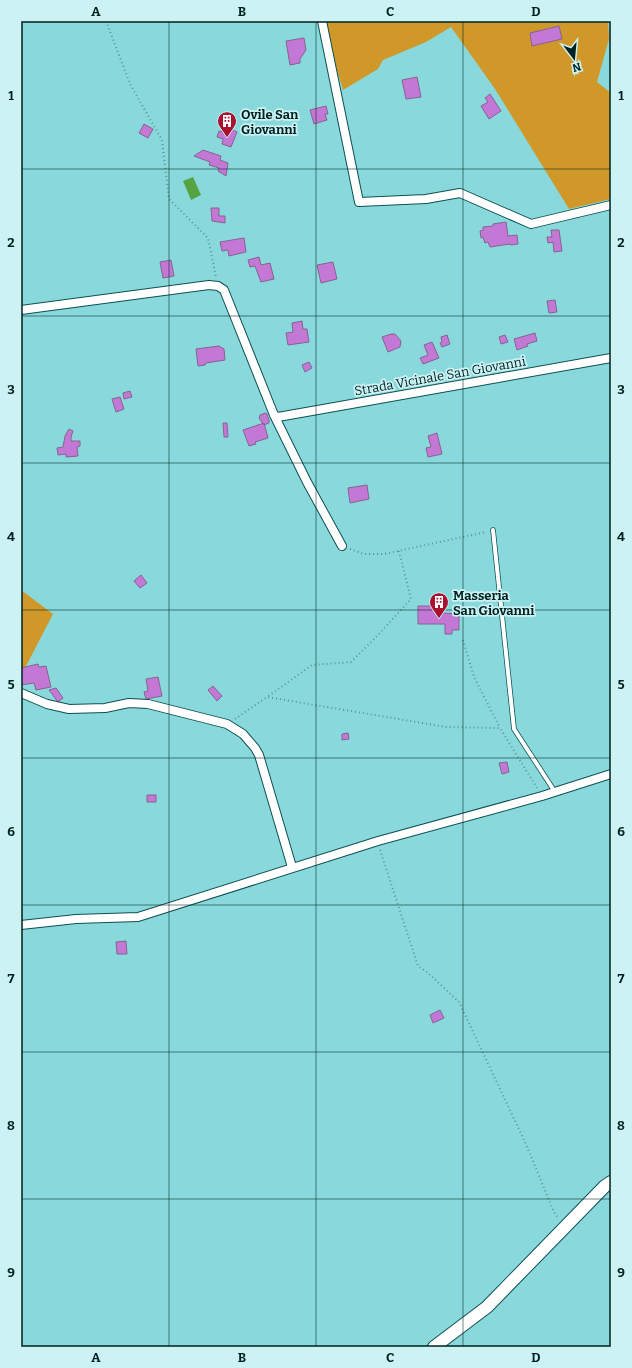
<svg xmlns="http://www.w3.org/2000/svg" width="632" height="1368" font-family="Bitter,serif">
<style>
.green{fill:#cf9829}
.water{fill:#56a341}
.building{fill:#c378d5;stroke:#86638f}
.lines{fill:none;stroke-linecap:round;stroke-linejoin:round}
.lane-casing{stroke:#0d5053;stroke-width:5.5}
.street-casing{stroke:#0d5053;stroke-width:10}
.secondary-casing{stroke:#0d5053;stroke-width:14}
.path{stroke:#579698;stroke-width:2;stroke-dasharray:1 3;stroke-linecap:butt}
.lane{stroke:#fff;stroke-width:4}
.street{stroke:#fff;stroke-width:8}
.secondary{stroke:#fff;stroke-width:12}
.grid{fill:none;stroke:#002122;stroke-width:1;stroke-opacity:0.55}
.labels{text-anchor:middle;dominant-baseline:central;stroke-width:3.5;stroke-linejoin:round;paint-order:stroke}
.poi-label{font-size:13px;font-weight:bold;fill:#002122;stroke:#ccf2f3;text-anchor:start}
.street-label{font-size:13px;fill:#002122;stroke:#ccf2f3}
.neatline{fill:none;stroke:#002122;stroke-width:1.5}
.grid-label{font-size:13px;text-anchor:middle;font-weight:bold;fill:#002122}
</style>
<rect width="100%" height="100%" fill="#89d9dc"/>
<!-- green -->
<path class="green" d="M 322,21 L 608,21 L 609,39 L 597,82 L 611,93 L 611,199 L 569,209 L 495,89 L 451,27 L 426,42 L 383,60 L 378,69 L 343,90 Z
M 21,590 L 53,614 L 21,676 Z"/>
<!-- water -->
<path class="water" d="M 193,177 L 201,195 L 191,200 L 183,181 Z"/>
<!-- building -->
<path class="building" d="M 559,26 L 562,39 L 532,46 L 530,33 Z
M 304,38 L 306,50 L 300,59 L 300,63 L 290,65 L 286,41 Z
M 417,77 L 421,97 L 406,99 L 402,80 Z
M 490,94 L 501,111 L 489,119 L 481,106 L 488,102 L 485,98 Z
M 326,106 L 328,114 L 325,114 L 327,120 L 314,124 L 310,110 Z
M 144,124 L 153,129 L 148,138 L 139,133 Z
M 225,127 L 237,132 L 231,147 L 222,144 L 223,139 L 217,137 L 219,131 L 223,132 Z
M 203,150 L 221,156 L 220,160 L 228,163 L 226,176 L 218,171 L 219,168 L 209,165 L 210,162 L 194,156 Z
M 211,208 L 219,208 L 219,216 L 225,216 L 225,223 L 212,221 Z
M 506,222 L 508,236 L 517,235 L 518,244 L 511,245 L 510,244 L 490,247 L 488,242 L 485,243 L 483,237 L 481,238 L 480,231 L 483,230 L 483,227 L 493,226 L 493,224 Z
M 551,230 L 559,230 L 562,251 L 554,252 L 553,242 L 548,243 L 547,237 L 552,237 Z
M 244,238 L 246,252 L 229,256 L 228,250 L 222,251 L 220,242 Z
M 259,257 L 261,265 L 270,263 L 274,279 L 261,282 L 255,266 L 250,267 L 248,260 Z
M 171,260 L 174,276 L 163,278 L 160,262 Z
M 333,262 L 337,279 L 321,283 L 317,265 Z
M 555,300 L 557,312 L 549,313 L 547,301 Z
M 302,321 L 303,329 L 307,329 L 309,342 L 288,345 L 286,333 L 293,332 L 292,323 Z
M 535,333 L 537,341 L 527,344 L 528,346 L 517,350 L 514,339 Z
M 391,334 L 395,334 L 401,341 L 400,347 L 388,352 L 382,337 Z
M 447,335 L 450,344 L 442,347 L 440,343 L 442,342 L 441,337 Z
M 505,335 L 508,342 L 501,344 L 499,337 Z
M 432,342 L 439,358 L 423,364 L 420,358 L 428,355 L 424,345 Z
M 219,346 L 224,349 L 225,360 L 206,363 L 205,365 L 198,366 L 196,349 Z
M 309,362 L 312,368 L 305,372 L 302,365 Z
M 130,391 L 132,397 L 124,399 L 123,393 Z
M 120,397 L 124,409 L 116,412 L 112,399 Z
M 265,413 L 267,414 L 269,420 L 269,423 L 264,425 L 259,418 L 260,415 Z
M 223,423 L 227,423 L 228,437 L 224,437 Z
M 264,423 L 268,438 L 255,442 L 256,444 L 249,446 L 243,430 Z
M 69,429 L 73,431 L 71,437 L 71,441 L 80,441 L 80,446 L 77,447 L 78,456 L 66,457 L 66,454 L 58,455 L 57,448 L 63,447 L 65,436 Z
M 437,433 L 442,454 L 428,457 L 426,448 L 431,447 L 428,436 Z
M 367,485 L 369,499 L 350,503 L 348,488 Z
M 141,575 L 147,583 L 140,588 L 134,581 Z
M 418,606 L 435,606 L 435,609 L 442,609 L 442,613 L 459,614 L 459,630 L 452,630 L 452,634 L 445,634 L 445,624 L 418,624 Z
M 38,664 L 39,667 L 46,666 L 51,687 L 36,690 L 34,683 L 21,685 L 21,668 Z
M 158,677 L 162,696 L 146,699 L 144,692 L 148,691 L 146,679 Z
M 213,686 L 222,696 L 217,701 L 208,690 Z
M 56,688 L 63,698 L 58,702 L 49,690 Z
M 348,733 L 349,739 L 342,740 L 342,734 Z
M 507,762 L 509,772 L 502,774 L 499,763 Z
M 147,795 L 156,795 L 156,802 L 147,802 Z
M 126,941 L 127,954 L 117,954 L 116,942 Z
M 440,1010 L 444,1018 L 433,1023 L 430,1015 Z"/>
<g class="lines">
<!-- lane casing -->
<g class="lane-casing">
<path id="lane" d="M 493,530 L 514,729 L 555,792"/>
</g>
<!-- street casing -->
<g class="street-casing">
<path id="street" d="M 322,21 L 359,202 L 426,199 L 460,193 L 531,224 L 611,205
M 21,310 L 209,285 L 218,286 L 224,290 L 274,415 L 307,482 L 342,546
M 274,415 L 278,417 L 611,358
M 21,693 L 47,704 L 69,709 L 105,708 L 129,703 L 148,704 L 227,724 L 243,734 L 255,748 L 259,755 L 292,867
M 21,925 L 76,919 L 138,917 L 378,841 L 542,796 L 611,774"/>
</g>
<!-- secondary casing -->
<g class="secondary-casing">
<path id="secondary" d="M 434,1347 L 487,1307 L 605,1186 L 611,1182"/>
</g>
<!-- path -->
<path class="path" d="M 106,21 L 130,84 L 162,140 L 169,199 L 208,238 L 216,277
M 350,549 L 364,554 L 384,554 L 486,532
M 399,551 L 411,599 L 377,636 L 351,662 L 312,665 L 267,697 L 446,727 L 500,728 L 537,788
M 463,640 L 474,677 L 500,728
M 235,719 L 267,697
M 380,850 L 418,966 L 427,972 L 459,1002 L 525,1142 L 554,1212 L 559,1219"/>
<!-- lane -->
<use href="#lane" class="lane"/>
<!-- street -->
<use href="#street" class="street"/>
<!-- secondary -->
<use href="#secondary" class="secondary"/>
</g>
<!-- grid -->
<path class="grid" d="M 169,21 L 169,1347M 316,21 L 316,1347M 463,21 L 463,1347M 21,169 L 611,169M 21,316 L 611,316M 21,463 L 611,463M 21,610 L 611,610M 21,758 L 611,758M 21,905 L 611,905M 21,1052 L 611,1052M 21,1199 L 611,1199"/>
<!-- icons -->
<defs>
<g id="building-pin" transform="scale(1)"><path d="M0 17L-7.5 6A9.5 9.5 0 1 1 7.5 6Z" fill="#a9112f" stroke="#ccf2f3"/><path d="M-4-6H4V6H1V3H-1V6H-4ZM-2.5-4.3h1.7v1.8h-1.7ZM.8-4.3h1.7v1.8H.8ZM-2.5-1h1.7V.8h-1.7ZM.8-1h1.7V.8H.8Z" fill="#fff"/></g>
</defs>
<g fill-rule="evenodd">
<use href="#building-pin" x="227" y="121"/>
<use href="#building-pin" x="439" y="602"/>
</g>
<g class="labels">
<!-- poi labels -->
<g class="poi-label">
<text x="241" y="114">Ovile San<tspan x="241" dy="15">Giovanni</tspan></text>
<text x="453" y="595">Masseria<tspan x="453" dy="15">San Giovanni</tspan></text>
</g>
<!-- street labels -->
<g class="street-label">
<text transform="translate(440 376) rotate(-10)">Strada Vicinale San Giovanni</text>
</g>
</g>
<!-- border -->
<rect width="632" height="1368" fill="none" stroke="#ccf2f3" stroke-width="44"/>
<!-- north arrow -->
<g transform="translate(574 58) rotate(164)" stroke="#ccf2f3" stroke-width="3" paint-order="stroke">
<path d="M0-3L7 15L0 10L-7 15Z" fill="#002122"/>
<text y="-6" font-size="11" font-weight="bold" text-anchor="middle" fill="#002122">N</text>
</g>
<rect x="22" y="22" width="588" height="1324" class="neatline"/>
<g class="grid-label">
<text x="96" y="16">A</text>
<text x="242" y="16">B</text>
<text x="390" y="16">C</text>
<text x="536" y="16">D</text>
<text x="11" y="100">1</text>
<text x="621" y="100">1</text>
<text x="11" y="247">2</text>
<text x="621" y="247">2</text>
<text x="11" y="394">3</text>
<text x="621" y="394">3</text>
<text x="11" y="541">4</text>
<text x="621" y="541">4</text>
<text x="11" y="689">5</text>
<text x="621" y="689">5</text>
<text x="11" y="836">6</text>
<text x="621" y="836">6</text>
<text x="11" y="983">7</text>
<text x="621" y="983">7</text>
<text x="11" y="1130">8</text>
<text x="621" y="1130">8</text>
<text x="11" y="1277">9</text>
<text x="621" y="1277">9</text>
<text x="96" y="1362">A</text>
<text x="242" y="1362">B</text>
<text x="390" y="1362">C</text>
<text x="536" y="1362">D</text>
</g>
</svg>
